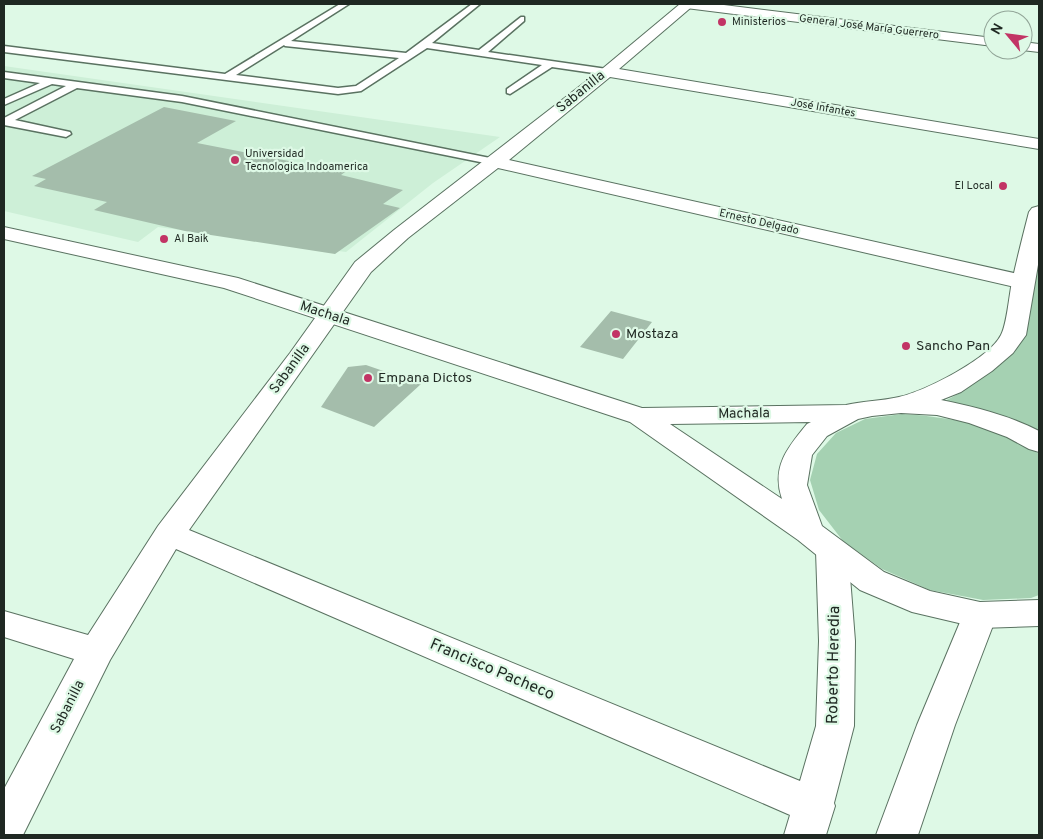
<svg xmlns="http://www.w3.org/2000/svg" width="1043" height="839" font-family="Overpass,sans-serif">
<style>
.built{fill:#cdefd7}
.green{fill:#a5d1b2}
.building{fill:#a4bdab}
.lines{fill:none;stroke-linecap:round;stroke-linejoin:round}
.service-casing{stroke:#5a7261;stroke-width:3}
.minor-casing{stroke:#5a7261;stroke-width:2}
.tertiary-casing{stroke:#5a7261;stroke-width:2}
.secondary-casing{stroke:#5a7261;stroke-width:2}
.service{fill:#fff;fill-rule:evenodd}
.minor{fill:#fff;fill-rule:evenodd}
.tertiary{fill:#fff;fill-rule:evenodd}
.secondary{fill:#fff;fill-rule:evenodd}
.poi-dot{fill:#c23465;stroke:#def9e6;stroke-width:2}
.labels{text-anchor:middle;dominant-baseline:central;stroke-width:4.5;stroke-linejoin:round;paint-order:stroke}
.far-poi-label{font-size:11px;fill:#1f2822;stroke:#def9e6;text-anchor:start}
.far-street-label{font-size:11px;fill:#1f2822;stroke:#def9e6}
.street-label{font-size:14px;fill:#1f2822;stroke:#def9e6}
.poi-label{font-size:14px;fill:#1f2822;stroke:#def9e6;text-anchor:start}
.near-street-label{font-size:16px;fill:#1f2822;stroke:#def9e6}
</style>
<rect width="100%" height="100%" fill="#def9e6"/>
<!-- built -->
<path class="built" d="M 4,66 L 500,137 L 433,183 L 346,252 L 158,227 L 138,242 L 4,211 Z"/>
<!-- green -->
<path class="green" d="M 1039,237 L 1039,436 L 1023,426 L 941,403 L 960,393 L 1016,345 Z
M 902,414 C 950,417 999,425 1039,454 L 1039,595 L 1031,598 L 983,600 L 930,590 L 882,569 L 843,541 L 819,510 L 810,480 L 817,454 L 836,433 L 865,419 Z"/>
<!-- building -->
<path class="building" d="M 164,107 L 236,121 L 197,143 L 345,172 L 341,175 L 403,190 L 383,204 L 400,208 L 335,254 L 185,231 L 94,210 L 107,202 L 34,186 L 46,179 L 32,176 Z
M 611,311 L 652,322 L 623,359 L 580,347 Z
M 366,365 L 421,384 L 374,427 L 321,407 L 348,367 Z"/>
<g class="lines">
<!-- service casing -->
<g class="service-casing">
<path id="service" d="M 340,4 L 349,4 L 291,41 L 406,53 L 472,4 L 480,4 L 432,43 L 479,50 L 521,17 L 524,17 L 524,21 L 488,52 L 607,69 L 612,72 L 607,75 L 552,67 L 510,94 L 507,93 L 507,89 L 542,65 L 427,48 L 361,91 L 338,94 L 4,52 L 4,46 L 225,74 ZM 284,45 L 285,46 L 399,58 L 356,86 L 338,88 L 236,75 Z
M 4,72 L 182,96 L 495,159 L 500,162 L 495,165 L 182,102 L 77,88 L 15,120 L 70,132 L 71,134 L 66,137 L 4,125 L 4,118 L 66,86 L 52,84 L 4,105 L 4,99 L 40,83 L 4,78 Z"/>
</g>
<!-- minor casing -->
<g class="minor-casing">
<path id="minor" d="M 680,4 L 695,4 L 619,69 L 1039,139 L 1039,149 L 610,77 L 509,160 L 1023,275 L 1031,277 L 1034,282 L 1031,287 L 1023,289 L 498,168 L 408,238 L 371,272 L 189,530 L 800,781 L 816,726 L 819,641 L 816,551 L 821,543 L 832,539 L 843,543 L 848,551 L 855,641 L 854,726 L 834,803 L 835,806 L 826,835 L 784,835 L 790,815 L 176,549 L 110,660 L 23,835 L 4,835 L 4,789 L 74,659 L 4,637 L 4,611 L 88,635 L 158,526 L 290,353 L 355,262 L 394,230 L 602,69 Z
M 980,602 L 992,606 L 997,615 L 955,725 L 918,835 L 876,835 L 917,725 L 963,615 L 968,606 Z"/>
</g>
<!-- tertiary casing -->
<g class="tertiary-casing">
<path id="tertiary" d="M 679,4 L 716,4 L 993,38 L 993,46 L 686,8 Z
M 1023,42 L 1039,44 L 1039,52 L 1022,50 Z"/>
</g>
<!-- secondary casing -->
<g class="secondary-casing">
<path id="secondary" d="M 1039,206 L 1039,259 L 1026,335 L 1013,353 L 992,371 L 961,392 L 941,400 C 975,407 1008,415 1039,431 L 1039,452 L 1029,449 L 1007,437 L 969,423 L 937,415 L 901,413 L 872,416 L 858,419 L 827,436 L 812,455 L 807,485 L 822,526 L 884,572 L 930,591 L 980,602 L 1039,600 L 1039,626 L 980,628 L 912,612 L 860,590 L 798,540 L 630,422 L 224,288 L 4,239 L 4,227 L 238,278 L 642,408 L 846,405 C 863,401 881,401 899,397 C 925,391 989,359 1001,335 C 1007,324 1009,296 1012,282 C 1017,259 1023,235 1029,212 L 1032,208 ZM 811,422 L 807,424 C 788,447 771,467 782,499 L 670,424 Z"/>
</g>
<!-- service -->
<use href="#service" class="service"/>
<!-- minor -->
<use href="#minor" class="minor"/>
<!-- tertiary -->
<use href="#tertiary" class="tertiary"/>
<!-- secondary -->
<use href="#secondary" class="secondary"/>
</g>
<!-- markers -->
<g class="poi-dot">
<circle cx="722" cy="22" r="5"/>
<circle cx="235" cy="160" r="5"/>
<circle cx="1003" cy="186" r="5"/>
<circle cx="164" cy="239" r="5"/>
<circle cx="616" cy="334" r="5"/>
<circle cx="906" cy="346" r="5"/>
<circle cx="368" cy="378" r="5"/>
</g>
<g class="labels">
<!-- far-poi labels -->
<g class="far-poi-label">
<text x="732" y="22">Ministerios</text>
<text x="245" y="154">Universidad<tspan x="245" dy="13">Tecnologica Indoamerica</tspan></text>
<text x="993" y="186" text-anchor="end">El Local</text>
<text x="174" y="239">Al Baik</text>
</g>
<!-- far-street labels -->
<g class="far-street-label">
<text transform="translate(869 27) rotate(7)">General José María Guerrero</text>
<text transform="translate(823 108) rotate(10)">José Infantes</text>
<text transform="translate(759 222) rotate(13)">Ernesto Delgado</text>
</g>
<!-- street labels -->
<g class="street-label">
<text transform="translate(581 92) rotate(-39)">Sabanilla</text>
<text transform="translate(325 314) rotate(18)">Machala</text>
<text transform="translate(290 369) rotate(-54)">Sabanilla</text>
<text transform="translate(744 414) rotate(-1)">Machala</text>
<text transform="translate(68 707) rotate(-63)">Sabanilla</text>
</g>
<!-- poi labels -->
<g class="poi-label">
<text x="626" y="334">Mostaza</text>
<text x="916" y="346">Sancho Pan</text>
<text x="378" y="378">Empana Dictos</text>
</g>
<!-- near-street labels -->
<g class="near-street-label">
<text transform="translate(834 665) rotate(-89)">Roberto Heredia</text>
<text transform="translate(492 670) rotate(23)">Francisco Pacheco</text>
</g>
</g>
<!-- border -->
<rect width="1043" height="839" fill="none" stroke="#1f2822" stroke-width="10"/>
<!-- north arrow -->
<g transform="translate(1008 35) rotate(299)"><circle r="24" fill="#def9e6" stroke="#92a598"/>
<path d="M0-4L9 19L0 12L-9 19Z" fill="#c23465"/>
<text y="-8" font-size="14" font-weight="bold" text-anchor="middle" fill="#1f2822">N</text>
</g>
</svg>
